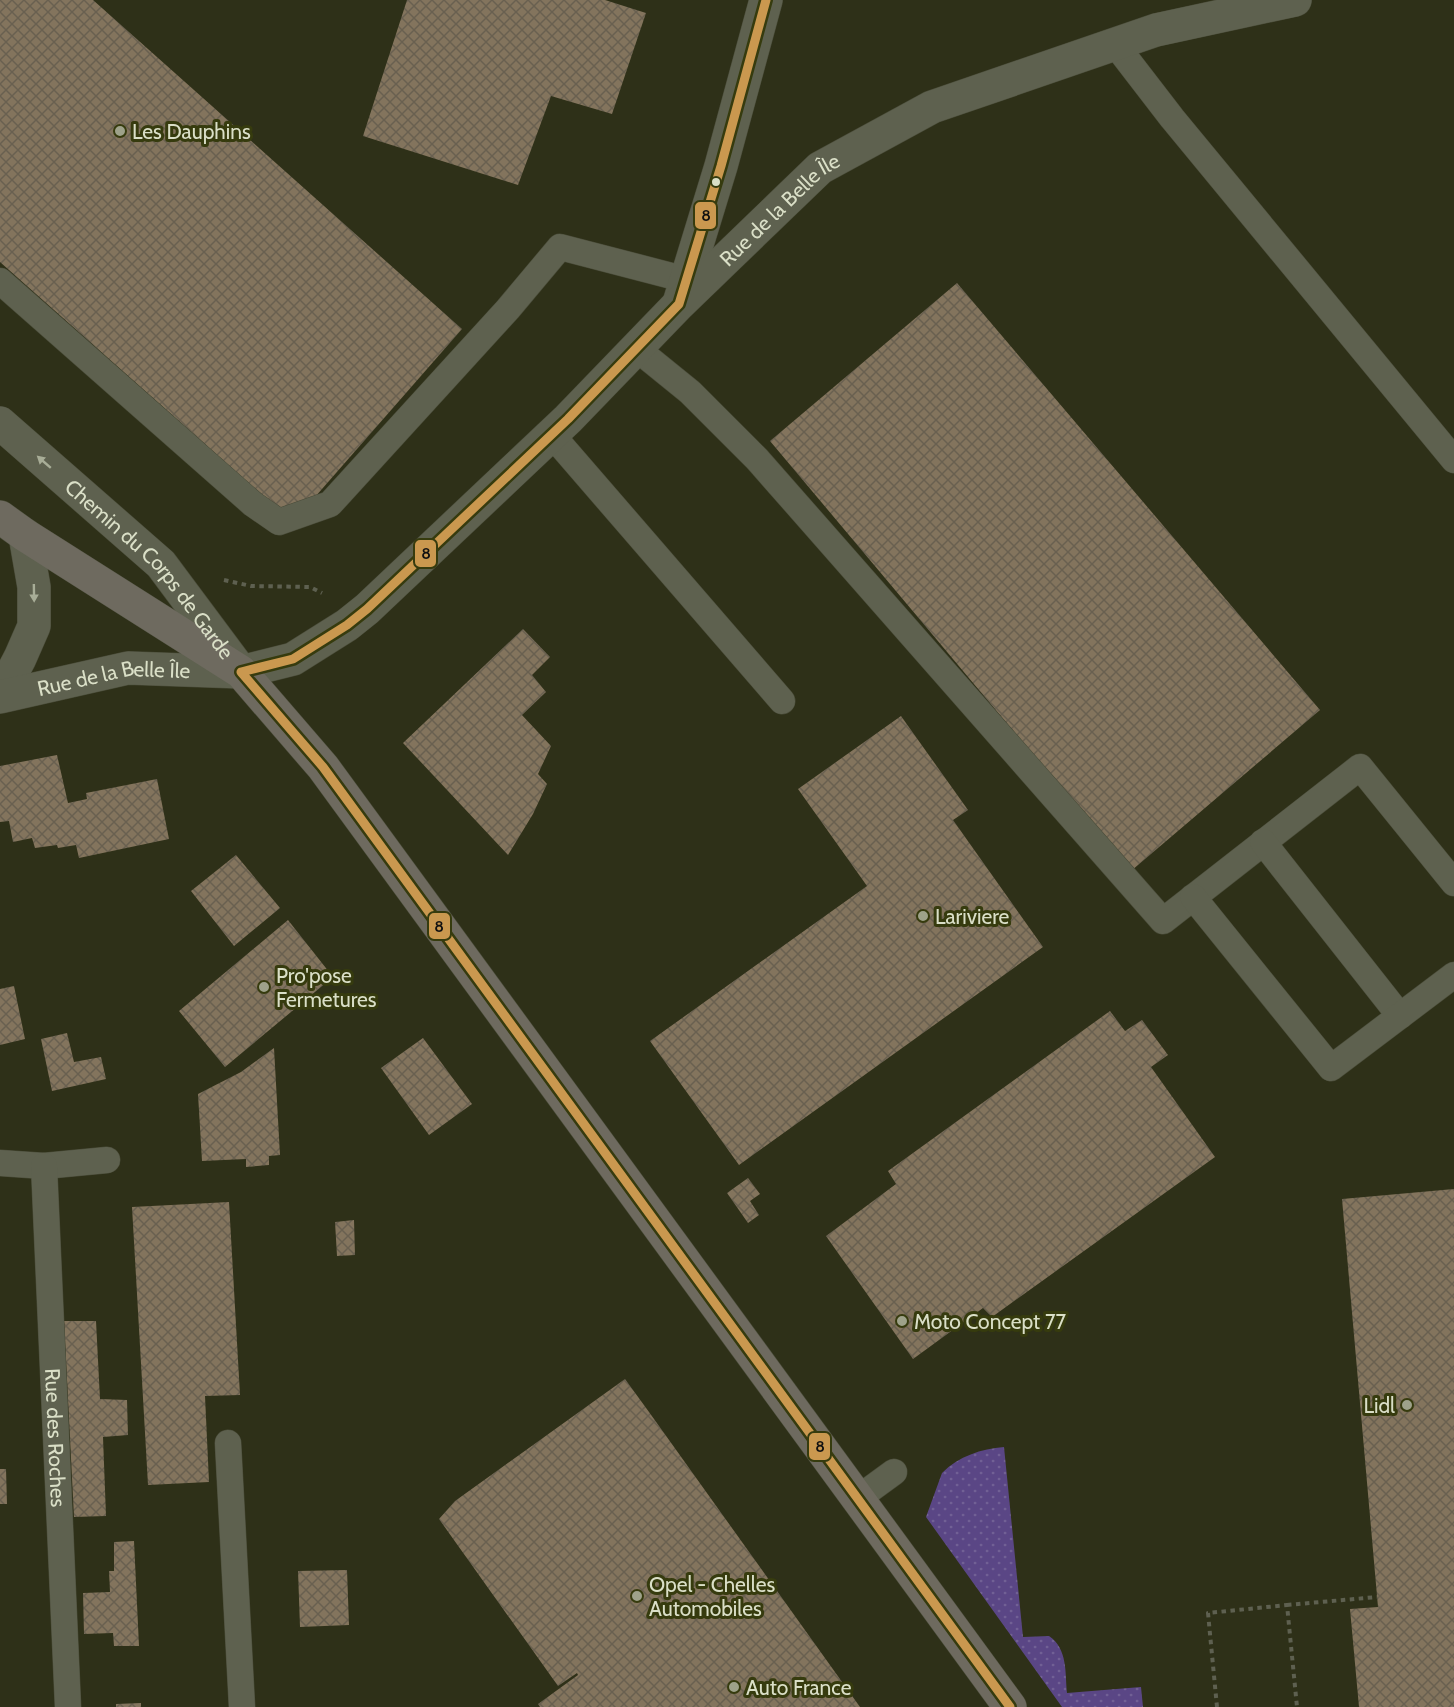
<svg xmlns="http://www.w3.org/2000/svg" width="1454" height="1707" font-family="Cabin,sans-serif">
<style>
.grass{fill:url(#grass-dots)}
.building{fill:url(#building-cross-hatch)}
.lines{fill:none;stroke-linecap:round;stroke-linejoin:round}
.lane-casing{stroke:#4a4c39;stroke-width:27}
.street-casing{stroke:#4a4c39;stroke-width:34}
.secondary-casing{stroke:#4a4c39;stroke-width:34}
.primary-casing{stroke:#4a4c39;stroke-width:34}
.path{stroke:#5e6050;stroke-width:4;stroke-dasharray:4.5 4.5;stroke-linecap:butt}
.lane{stroke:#5e614f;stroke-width:26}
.street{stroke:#5e614f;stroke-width:33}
.secondary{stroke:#5e614f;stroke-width:33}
.primary{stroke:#6e6a5f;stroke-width:33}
.bus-1-casing{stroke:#363b0e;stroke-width:14}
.bus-1{stroke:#ca984f;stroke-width:9}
.oneway{fill:#a8ad97}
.poi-dot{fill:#9ea28a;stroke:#363b0e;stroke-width:2}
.bus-dot{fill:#dadfc7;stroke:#363b0e;stroke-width:2}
.labels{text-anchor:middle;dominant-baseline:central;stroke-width:6;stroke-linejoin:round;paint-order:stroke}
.poi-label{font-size:21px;fill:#dadfc7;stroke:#363b0e;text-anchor:start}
.street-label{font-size:21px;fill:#dadfc7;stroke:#363b0e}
.line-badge{stroke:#363b0e;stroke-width:2}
.pale-badge-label{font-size:16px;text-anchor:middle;font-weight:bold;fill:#111}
</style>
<defs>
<pattern id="grass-dots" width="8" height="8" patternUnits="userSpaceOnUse" patternTransform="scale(1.5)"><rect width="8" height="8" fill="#5a4685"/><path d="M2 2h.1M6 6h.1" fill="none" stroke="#716095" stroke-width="1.8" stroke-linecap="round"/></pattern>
<pattern id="building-cross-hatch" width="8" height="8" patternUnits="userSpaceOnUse" patternTransform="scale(1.5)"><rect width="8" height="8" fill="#83745d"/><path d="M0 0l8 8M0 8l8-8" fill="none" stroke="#696050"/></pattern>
</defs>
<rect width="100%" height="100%" fill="#2e3018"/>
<!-- grass -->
<path class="grass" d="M 1004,1447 L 1023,1637 L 1049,1636 C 1068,1649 1065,1673 1067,1693 L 1141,1687 L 1143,1707 L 1062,1707 L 926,1517 L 942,1473 C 959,1456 981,1449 1004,1447 Z"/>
<!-- building -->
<path class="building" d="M 0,0 L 93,0 L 462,329 L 294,521 L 252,486 L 0,262 Z
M 407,0 L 605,0 L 646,13 L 612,114 L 551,96 L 518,185 L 363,136 Z
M 957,283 L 1320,710 L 1131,871 L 770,441 Z
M 523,629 L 550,657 L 532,675 L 546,692 L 522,715 L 551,746 L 538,774 L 547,784 L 533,814 L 508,855 L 403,743 Z
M 901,716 L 968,810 L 953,820 L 1043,947 L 739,1165 L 650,1041 L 867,886 L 798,789 Z
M 57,755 L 68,803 L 87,799 L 86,793 L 157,779 L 169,839 L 79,858 L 76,845 L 58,848 L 57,845 L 35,848 L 32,838 L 13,842 L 9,821 L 0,822 L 0,766 Z
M 236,855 L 280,908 L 234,946 L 191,891 Z
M 288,920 L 333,977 L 225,1067 L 179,1011 Z
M 14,986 L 25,1039 L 0,1045 L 0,989 Z
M 1110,1011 L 1125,1031 L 1142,1020 L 1168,1055 L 1151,1067 L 1215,1157 L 992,1317 L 983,1308 L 913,1359 L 826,1236 L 896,1184 L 888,1171 Z
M 67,1033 L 74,1062 L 101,1057 L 106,1079 L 52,1091 L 41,1039 Z
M 423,1038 L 472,1104 L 429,1135 L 381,1068 Z
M 274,1048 L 280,1155 L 269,1156 L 269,1165 L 246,1167 L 246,1159 L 202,1161 L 198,1094 L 241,1072 Z
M 748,1178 L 760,1194 L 750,1201 L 759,1215 L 748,1223 L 727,1193 Z
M 1454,1189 L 1454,1707 L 1359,1707 L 1350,1609 L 1378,1607 L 1342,1199 Z
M 229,1202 L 240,1395 L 205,1396 L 209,1482 L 148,1485 L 132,1207 Z
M 354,1220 L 355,1255 L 337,1256 L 335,1222 Z
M 64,1321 L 96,1321 L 100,1399 L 127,1400 L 128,1435 L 103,1437 L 106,1516 L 74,1517 Z
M 625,1379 L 649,1412 L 860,1707 L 540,1707 L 538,1704 L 578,1675 L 577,1673 L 558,1686 L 439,1519 L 455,1501 Z
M 0,1469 L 6,1469 L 7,1504 L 0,1504 Z
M 134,1541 L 139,1646 L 114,1646 L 113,1633 L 84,1634 L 83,1593 L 110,1592 L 109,1571 L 114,1571 L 114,1542 Z
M 347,1570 L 349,1625 L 300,1627 L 298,1571 Z
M 141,1703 L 141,1707 L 116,1707 L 116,1704 Z"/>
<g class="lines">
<!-- lane casing -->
<g class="lane-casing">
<g id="lane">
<path d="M 1115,44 L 1172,118 L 1454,460"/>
<path d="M 0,281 L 253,504 L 279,522 L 330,504 L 508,309 L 560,247 L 687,280"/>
<path d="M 637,349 L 690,392 L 757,459 L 1163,921 L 1360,767 L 1454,883"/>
<path d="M 552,435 L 782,701"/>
<path d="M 1263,842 L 1400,1016"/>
<path d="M 1193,897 L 1331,1068 L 1454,975"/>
<path d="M 0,1163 L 44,1166 L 107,1160"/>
<path id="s1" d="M 44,1166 L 68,1707"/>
<path d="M 228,1443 L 242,1707"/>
<path d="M 857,1499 L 894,1472"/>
</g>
</g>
<!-- street casing -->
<g class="street-casing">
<g id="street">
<path d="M 680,300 L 721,166 L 766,0"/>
<path d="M 0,696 L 20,658 L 34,626 L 34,587 L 25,535"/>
<path id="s2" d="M 0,697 L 128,668 L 241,672 L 293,659 L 347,625 L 367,609 L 568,419 L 679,304 L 820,168 L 932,107 L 1156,30 L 1295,0"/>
</g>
</g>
<!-- secondary casing -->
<g class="secondary-casing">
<g id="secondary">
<path id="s3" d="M 0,423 L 161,564 L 240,670"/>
</g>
</g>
<!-- primary casing -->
<g class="primary-casing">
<path id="primary" d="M 0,517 L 25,535 L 241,672 L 323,767 L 1010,1707"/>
</g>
<!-- path -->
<path class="path" d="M 224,580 L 251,586 L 310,587 L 322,593
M 1287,1605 L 1377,1597
M 1217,1707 L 1208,1613 L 1287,1605 L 1297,1707"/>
<!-- lane -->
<use href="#lane" class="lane"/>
<!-- street -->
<use href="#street" class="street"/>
<!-- secondary -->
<use href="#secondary" class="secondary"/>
<!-- primary -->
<use href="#primary" class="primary"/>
<!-- bus-1 casing -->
<g class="bus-1-casing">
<path id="bus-1" d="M 241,672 L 323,767 L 1010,1707
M 241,672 L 293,659 L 347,625 L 367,609 L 568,419 L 679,304 L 721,166 L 766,0"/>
</g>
<!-- bus-1 -->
<use href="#bus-1" class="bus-1"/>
</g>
<!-- one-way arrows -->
<defs><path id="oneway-solid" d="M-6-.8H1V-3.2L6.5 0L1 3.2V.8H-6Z" transform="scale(1.5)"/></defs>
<g class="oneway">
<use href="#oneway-solid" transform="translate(44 462) rotate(-139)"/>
<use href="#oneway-solid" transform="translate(34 593) rotate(89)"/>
</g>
<!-- markers -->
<g class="poi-dot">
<circle cx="120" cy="131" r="6"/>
<circle cx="923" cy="916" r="6"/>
<circle cx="264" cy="987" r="6"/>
<circle cx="902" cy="1321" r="6"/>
<circle cx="1407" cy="1405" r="6"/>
<circle cx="637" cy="1596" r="6"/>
<circle cx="734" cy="1687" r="6"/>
</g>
<circle class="bus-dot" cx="716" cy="182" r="5"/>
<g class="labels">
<!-- poi labels -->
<g class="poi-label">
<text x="132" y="131">Les Dauphins</text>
<text x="935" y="916">Lariviere</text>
<text x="276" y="975">Pro'pose<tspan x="276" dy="24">Fermetures</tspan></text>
<text x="914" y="1321">Moto Concept 77</text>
<text x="1395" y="1405" text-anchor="end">Lidl</text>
<text x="649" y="1584">Opel - Chelles<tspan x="649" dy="24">Automobiles</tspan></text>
<text x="746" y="1687">Auto France</text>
</g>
<!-- street labels -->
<g class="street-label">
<text stroke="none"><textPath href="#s2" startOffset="962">Rue de la Belle Île</textPath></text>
<text stroke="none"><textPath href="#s3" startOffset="210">Chemin du Corps de Garde</textPath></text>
<text stroke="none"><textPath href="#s2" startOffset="116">Rue de la Belle Île</textPath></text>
<text stroke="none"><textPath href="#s1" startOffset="272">Rue des Roches</textPath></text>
</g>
</g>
<g class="line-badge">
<rect x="694" y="201" width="23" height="29" rx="6" fill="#ca984f"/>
<rect x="414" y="539" width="23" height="29" rx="6" fill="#ca984f"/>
<rect x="428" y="912" width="23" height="28" rx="6" fill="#ca984f"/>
<rect x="808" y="1432" width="23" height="29" rx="6" fill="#ca984f"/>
</g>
<g class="pale-badge-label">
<text x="706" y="221">8</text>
<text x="426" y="559">8</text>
<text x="439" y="932">8</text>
<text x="820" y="1452">8</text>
</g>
</svg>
